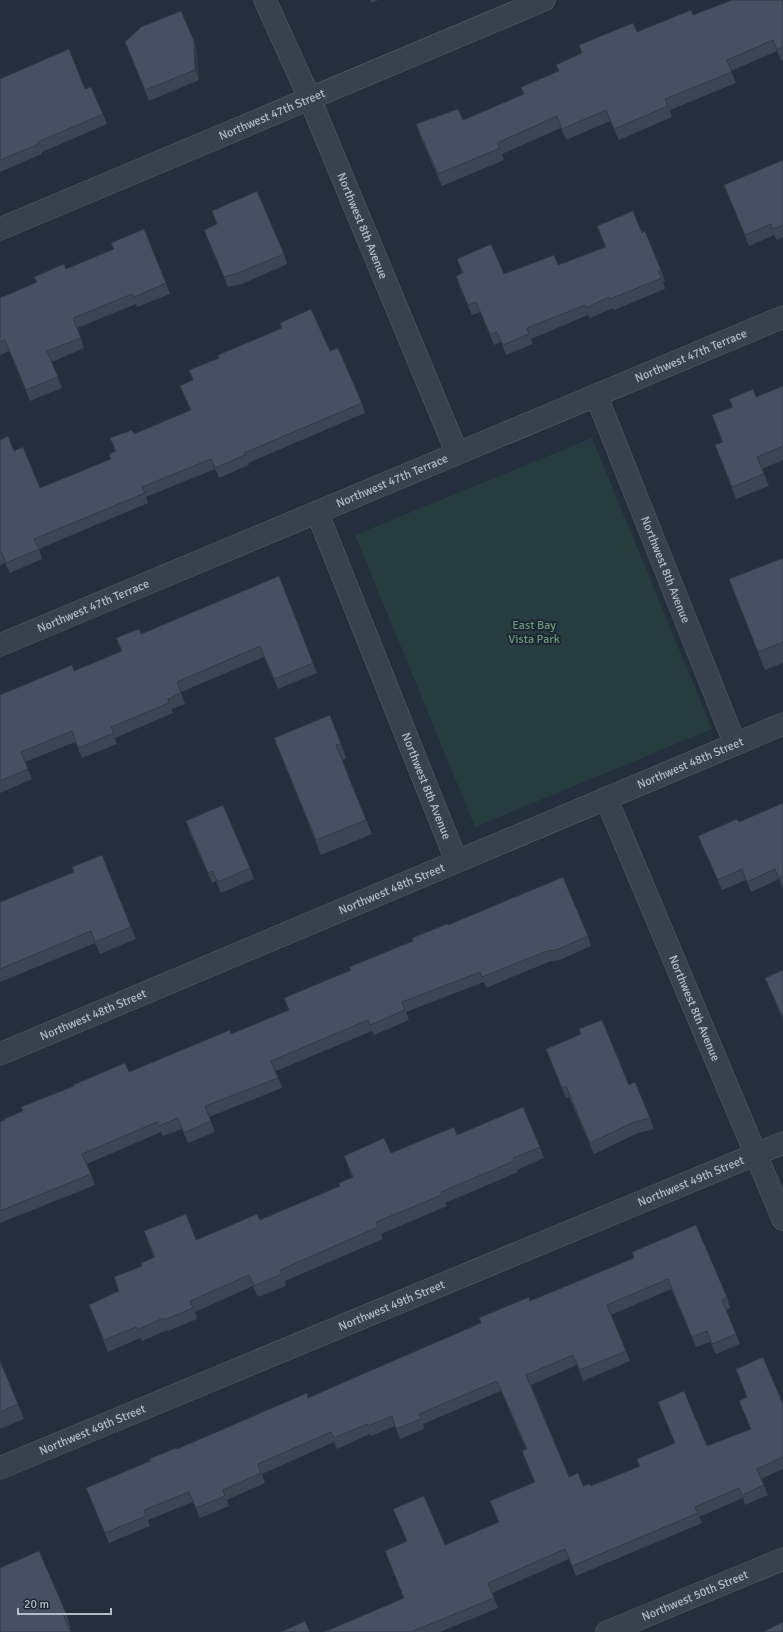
<svg xmlns="http://www.w3.org/2000/svg" width="783" height="1632" font-family="Signika,sans-serif">
<style>
.green{fill:#263c3f}
.lines{fill:none;stroke-linecap:round;stroke-linejoin:round}
.minor-casing{stroke:#565f6c;stroke-width:23}
.minor{stroke:#38414e;stroke-width:22}
.wall{fill:#3b4654}
.shaded-wall{fill:#303945}
.building{fill:#455162;stroke:#303945}
.labels{text-anchor:middle;dominant-baseline:central;stroke-width:4;stroke-linejoin:round;paint-order:stroke}
.street-label{font-size:12px;fill:#b4bcc9;stroke:#1d2633}
.park-label{font-size:12px;fill:#6b9a76;stroke:#1d2633}
</style>
<rect width="100%" height="100%" fill="#242f3e"/>
<!-- green -->
<path class="green" d="M 592,438 L 712,729 L 475,827 L 355,535 Z"/>
<g class="lines">
<!-- minor casing -->
<g class="minor-casing">
<g id="minor">
<path id="s1" d="M 265,0 L 309,97 L 457,453"/>
<path id="s2" d="M 0,229 L 544,0"/>
<path id="s3" d="M 596,395 L 735,744"/>
<path id="s4" d="M 317,512 L 456,860"/>
<path id="s5" d="M 0,645 L 783,317"/>
<path id="s6" d="M 606,798 L 783,1219"/>
<path id="s7" d="M 0,1054 L 783,724"/>
<path id="s8" d="M 0,1468 L 783,1143"/>
<path id="s9" d="M 607,1632 L 783,1559"/>
</g>
</g>
<!-- minor -->
<use href="#minor" class="minor"/>
</g>
<!-- wall -->
<path class="wall" d="M 370,0 L 378,0 L 372,3 Z
M 783,0 L 783,60 L 781,61 L 777,51 L 731,71 L 736,83 L 670,110 L 672,117 L 619,140 L 610,121 L 566,140 L 561,128 L 502,154 L 504,160 L 442,186 L 420,136 L 416,124 L 463,120 L 523,94 L 521,87 L 559,71 L 556,65 L 582,53 L 579,45 L 637,32 L 693,15 Z
M 194,41 L 197,51 L 199,80 L 149,101 L 125,42 Z
M 0,79 L 85,89 L 103,114 L 107,124 L 42,152 L 42,154 L 0,172 Z
M 783,160 L 783,237 L 777,240 L 774,235 L 749,246 L 724,185 Z
M 212,211 L 284,254 L 287,264 L 242,284 L 228,287 L 204,230 L 217,224 Z
M 597,226 L 642,233 L 661,270 L 665,281 L 663,282 L 665,289 L 614,310 L 613,308 L 590,318 L 588,315 L 531,339 L 533,344 L 506,355 L 501,342 L 494,345 L 480,312 L 472,315 L 459,286 L 456,276 L 462,273 L 457,259 L 504,274 L 558,265 L 605,247 Z
M 66,269 L 166,283 L 170,294 L 137,307 L 136,304 L 77,328 L 84,348 L 52,362 L 62,388 L 30,401 L 9,351 L 0,355 L 0,298 L 37,282 Z
M 280,323 L 330,351 L 362,403 L 365,413 L 248,463 L 249,465 L 219,478 L 215,469 L 146,497 L 148,503 L 39,549 L 42,559 L 10,573 L 5,563 L 0,565 L 0,440 L 14,451 L 40,488 L 111,459 L 115,451 L 110,438 L 134,434 L 190,410 L 180,386 L 193,380 L 189,370 L 219,358 L 282,328 Z
M 783,386 L 783,460 L 762,469 L 769,486 L 736,499 L 715,445 L 722,442 L 712,415 L 732,407 L 729,399 L 756,397 Z
M 783,558 L 783,663 L 765,670 L 736,598 L 729,579 Z
M 279,576 L 317,673 L 278,689 L 264,657 L 181,692 L 185,704 L 171,709 L 173,713 L 115,738 L 117,744 L 82,758 L 75,742 L 25,762 L 32,779 L 0,793 L 0,695 L 74,671 L 121,651 L 116,638 L 141,634 Z
M 274,738 L 341,744 L 346,758 L 342,760 L 372,834 L 321,855 L 280,753 Z
M 783,803 L 783,888 L 779,879 L 751,892 L 746,880 L 722,890 L 702,846 L 698,836 L 739,822 Z
M 186,821 L 250,868 L 254,879 L 221,893 L 216,881 L 212,883 L 189,831 Z
M 0,902 L 131,927 L 136,939 L 100,954 L 95,943 L 0,982 Z
M 448,925 L 588,936 L 591,946 L 560,960 L 551,961 L 486,988 L 484,982 L 406,1012 L 409,1020 L 374,1035 L 372,1031 L 276,1071 L 282,1088 L 209,1117 L 215,1132 L 188,1143 L 182,1129 L 163,1136 L 161,1132 L 87,1164 L 95,1185 L 0,1223 L 0,1122 L 129,1072 L 231,1034 L 289,1010 L 350,971 Z
M 783,970 L 783,1020 L 770,990 L 765,978 Z
M 546,1049 L 629,1085 L 650,1118 L 654,1129 L 638,1133 L 594,1154 L 569,1097 L 566,1098 Z
M 457,1135 L 540,1147 L 544,1158 L 517,1170 L 518,1172 L 445,1203 L 447,1206 L 381,1234 L 383,1239 L 285,1281 L 286,1286 L 258,1297 L 253,1286 L 195,1312 L 197,1319 L 168,1331 L 167,1330 L 142,1341 L 140,1338 L 108,1352 L 89,1305 L 119,1291 L 142,1266 L 154,1258 L 144,1231 L 196,1240 L 260,1220 L 340,1186 L 352,1177 L 344,1156 L 391,1153 Z
M 632,1252 L 727,1297 L 730,1308 L 726,1310 L 740,1344 L 716,1354 L 710,1342 L 696,1347 L 671,1289 L 611,1315 L 630,1361 L 583,1381 L 577,1365 L 531,1385 L 569,1477 L 583,1486 L 591,1486 L 639,1467 L 637,1459 L 675,1443 L 658,1402 L 707,1446 L 751,1429 L 739,1401 L 747,1397 L 736,1369 L 783,1404 L 783,1469 L 761,1479 L 768,1495 L 745,1505 L 743,1498 L 699,1517 L 702,1523 L 576,1576 L 569,1559 L 492,1593 L 498,1608 L 440,1632 L 324,1632 L 404,1599 L 385,1551 L 407,1541 L 393,1509 L 445,1545 L 499,1522 L 490,1501 L 534,1482 L 522,1451 L 526,1449 L 501,1391 L 423,1424 L 424,1429 L 400,1439 L 395,1426 L 371,1436 L 370,1434 L 337,1449 L 334,1442 L 262,1474 L 265,1483 L 227,1500 L 229,1506 L 200,1518 L 193,1502 L 148,1520 L 150,1526 L 109,1543 L 86,1488 L 177,1449 L 308,1398 L 481,1323 L 530,1301 L 634,1258 Z
M 0,1361 L 18,1404 L 24,1419 L 0,1429 Z
M 66,1613 L 71,1628 L 69,1628 L 0,1632 Z"/>
<!-- shaded-wall -->
<path class="shaded-wall" d="M 194,41 L 197,51 L 199,80 L 195,70 Z"/>
<!-- building -->
<path class="building" d="M 732,0 L 783,0 L 783,47 L 777,50 L 773,40 L 727,60 L 732,72 L 665,99 L 668,106 L 614,129 L 606,110 L 562,129 L 557,116 L 497,143 L 500,148 L 438,174 L 416,124 L 458,109 L 463,120 L 524,94 L 521,87 L 559,71 L 556,65 L 582,53 L 579,45 L 633,23 L 637,32 L 691,10 L 693,15 Z
M 181,11 L 194,41 L 195,70 L 145,90 L 125,42 L 141,27 Z
M 69,49 L 85,89 L 91,87 L 103,114 L 38,142 L 39,144 L 0,160 L 0,79 Z
M 783,160 L 783,225 L 773,229 L 771,224 L 745,235 L 724,185 Z
M 257,191 L 284,254 L 238,273 L 224,277 L 204,230 L 217,224 L 212,211 Z
M 633,211 L 642,233 L 645,231 L 661,270 L 658,271 L 662,278 L 610,299 L 609,297 L 586,308 L 585,305 L 527,328 L 529,334 L 503,345 L 497,332 L 490,334 L 476,302 L 468,305 L 456,276 L 463,273 L 457,259 L 491,244 L 504,274 L 554,255 L 558,265 L 606,247 L 597,226 Z
M 144,229 L 166,283 L 134,297 L 132,294 L 73,318 L 81,338 L 47,351 L 58,377 L 26,390 L 5,340 L 0,342 L 0,298 L 37,282 L 34,277 L 64,264 L 66,269 L 114,249 L 111,243 Z
M 311,309 L 330,351 L 338,348 L 362,403 L 244,453 L 245,455 L 215,468 L 211,459 L 142,487 L 145,493 L 34,539 L 39,549 L 6,563 L 2,553 L 0,554 L 0,440 L 8,436 L 14,451 L 23,447 L 40,488 L 111,459 L 109,454 L 116,451 L 110,438 L 132,430 L 134,434 L 191,410 L 180,386 L 193,380 L 189,370 L 219,358 L 218,355 L 282,328 L 280,323 Z
M 783,386 L 783,446 L 757,457 L 764,474 L 732,487 L 715,445 L 723,442 L 712,415 L 733,407 L 729,399 L 753,389 L 756,397 Z
M 783,558 L 783,642 L 758,652 L 729,579 Z
M 279,576 L 313,663 L 274,679 L 260,646 L 177,682 L 181,693 L 168,699 L 169,703 L 111,727 L 114,733 L 78,748 L 72,731 L 21,752 L 28,769 L 0,781 L 0,695 L 72,665 L 74,671 L 122,651 L 116,638 L 139,629 L 141,634 Z
M 330,715 L 341,744 L 336,745 L 366,820 L 316,840 L 274,738 Z
M 783,803 L 783,876 L 779,878 L 775,869 L 747,882 L 742,869 L 718,880 L 698,836 L 737,819 L 739,822 Z
M 223,805 L 250,868 L 218,882 L 212,871 L 208,873 L 186,821 Z
M 102,855 L 131,927 L 95,942 L 91,931 L 0,969 L 0,902 L 74,872 L 72,867 Z
M 563,877 L 588,936 L 556,950 L 547,951 L 482,977 L 480,972 L 402,1002 L 405,1010 L 370,1025 L 368,1020 L 271,1061 L 278,1078 L 205,1106 L 211,1121 L 184,1133 L 178,1118 L 159,1126 L 157,1122 L 82,1154 L 91,1174 L 0,1211 L 0,1122 L 5,1120 L 4,1119 L 23,1111 L 21,1107 L 74,1086 L 73,1085 L 125,1063 L 129,1072 L 230,1030 L 231,1034 L 289,1010 L 284,998 L 351,970 L 349,967 L 413,941 L 412,938 L 447,924 L 448,925 Z
M 783,970 L 783,1018 L 765,978 Z
M 602,1020 L 629,1085 L 635,1082 L 650,1118 L 634,1122 L 590,1143 L 566,1086 L 562,1088 L 546,1049 L 581,1034 L 579,1029 Z
M 523,1107 L 540,1147 L 513,1158 L 514,1161 L 441,1192 L 442,1195 L 376,1222 L 378,1227 L 280,1270 L 282,1274 L 254,1286 L 249,1275 L 190,1301 L 193,1308 L 164,1320 L 163,1318 L 137,1330 L 136,1327 L 104,1340 L 89,1305 L 119,1291 L 114,1277 L 142,1266 L 141,1263 L 155,1257 L 144,1231 L 186,1214 L 196,1240 L 257,1214 L 260,1220 L 340,1186 L 339,1183 L 353,1177 L 344,1156 L 384,1138 L 391,1153 L 454,1127 L 457,1135 Z
M 696,1225 L 727,1297 L 722,1300 L 736,1334 L 712,1344 L 707,1331 L 692,1337 L 668,1279 L 607,1305 L 626,1351 L 580,1370 L 573,1355 L 526,1375 L 569,1477 L 578,1473 L 583,1486 L 590,1484 L 591,1486 L 640,1466 L 637,1459 L 675,1443 L 658,1402 L 684,1391 L 707,1446 L 751,1429 L 739,1401 L 747,1397 L 736,1369 L 763,1357 L 783,1404 L 783,1457 L 757,1469 L 764,1485 L 742,1495 L 739,1488 L 695,1507 L 698,1513 L 572,1566 L 565,1549 L 488,1583 L 494,1598 L 413,1631 L 414,1632 L 324,1632 L 404,1598 L 385,1551 L 407,1541 L 393,1509 L 424,1496 L 445,1545 L 499,1522 L 490,1501 L 535,1482 L 522,1451 L 527,1449 L 497,1381 L 419,1414 L 421,1419 L 396,1429 L 392,1416 L 368,1426 L 367,1424 L 334,1438 L 331,1432 L 258,1464 L 261,1473 L 223,1490 L 225,1496 L 196,1508 L 189,1492 L 144,1510 L 146,1516 L 105,1533 L 86,1488 L 150,1461 L 149,1459 L 176,1448 L 177,1449 L 307,1393 L 308,1398 L 365,1373 L 481,1323 L 479,1318 L 529,1297 L 530,1301 L 634,1258 L 632,1252 Z
M 0,1361 L 18,1404 L 0,1412 Z
M 39,1551 L 66,1613 L 63,1614 L 71,1632 L 0,1632 L 0,1568 Z
M 305,1621 L 310,1632 L 281,1632 Z
M 783,1622 L 783,1632 L 763,1632 Z"/>
<g class="labels">
<!-- street labels -->
<g class="street-label">
<text stroke="none"><textPath href="#s2" startOffset="295">Northwest 47th Street</textPath></text>
<text stroke="none"><textPath href="#s1" startOffset="246">Northwest 8th Avenue</textPath></text>
<text stroke="none"><textPath href="#s5" startOffset="749">Northwest 47th Terrace</textPath></text>
<text stroke="none"><textPath href="#s5" startOffset="425">Northwest 47th Terrace</textPath></text>
<text stroke="none"><textPath href="#s3" startOffset="188">Northwest 8th Avenue</textPath></text>
<text stroke="none"><textPath href="#s5" startOffset="101">Northwest 47th Terrace</textPath></text>
<text stroke="none"><textPath href="#s7" startOffset="749">Northwest 48th Street</textPath></text>
<text stroke="none"><textPath href="#s4" startOffset="295">Northwest 8th Avenue</textPath></text>
<text stroke="none"><textPath href="#s7" startOffset="425">Northwest 48th Street</textPath></text>
<text stroke="none"><textPath href="#s6" startOffset="228">Northwest 8th Avenue</textPath></text>
<text stroke="none"><textPath href="#s7" startOffset="101">Northwest 48th Street</textPath></text>
<text stroke="none"><textPath href="#s8" startOffset="748">Northwest 49th Street</textPath></text>
<text stroke="none"><textPath href="#s8" startOffset="424">Northwest 49th Street</textPath></text>
<text stroke="none"><textPath href="#s8" startOffset="100">Northwest 49th Street</textPath></text>
<text stroke="none"><textPath href="#s9" startOffset="95">Northwest 50th Street</textPath></text>
</g>
<!-- park labels -->
<g class="park-label">
<text x="534" y="625">East Bay<tspan x="534" dy="14">Vista Park</tspan></text>
</g>
</g>
<!-- scale -->
<path d="M18 1608v6h93v-6" fill="none" stroke="#b4bcc9" stroke-width="2"/>
<text x="24" y="1608" font-size="12" fill="#b4bcc9" stroke="#1d2633" stroke-width="3" paint-order="stroke">20 m</text>
</svg>
